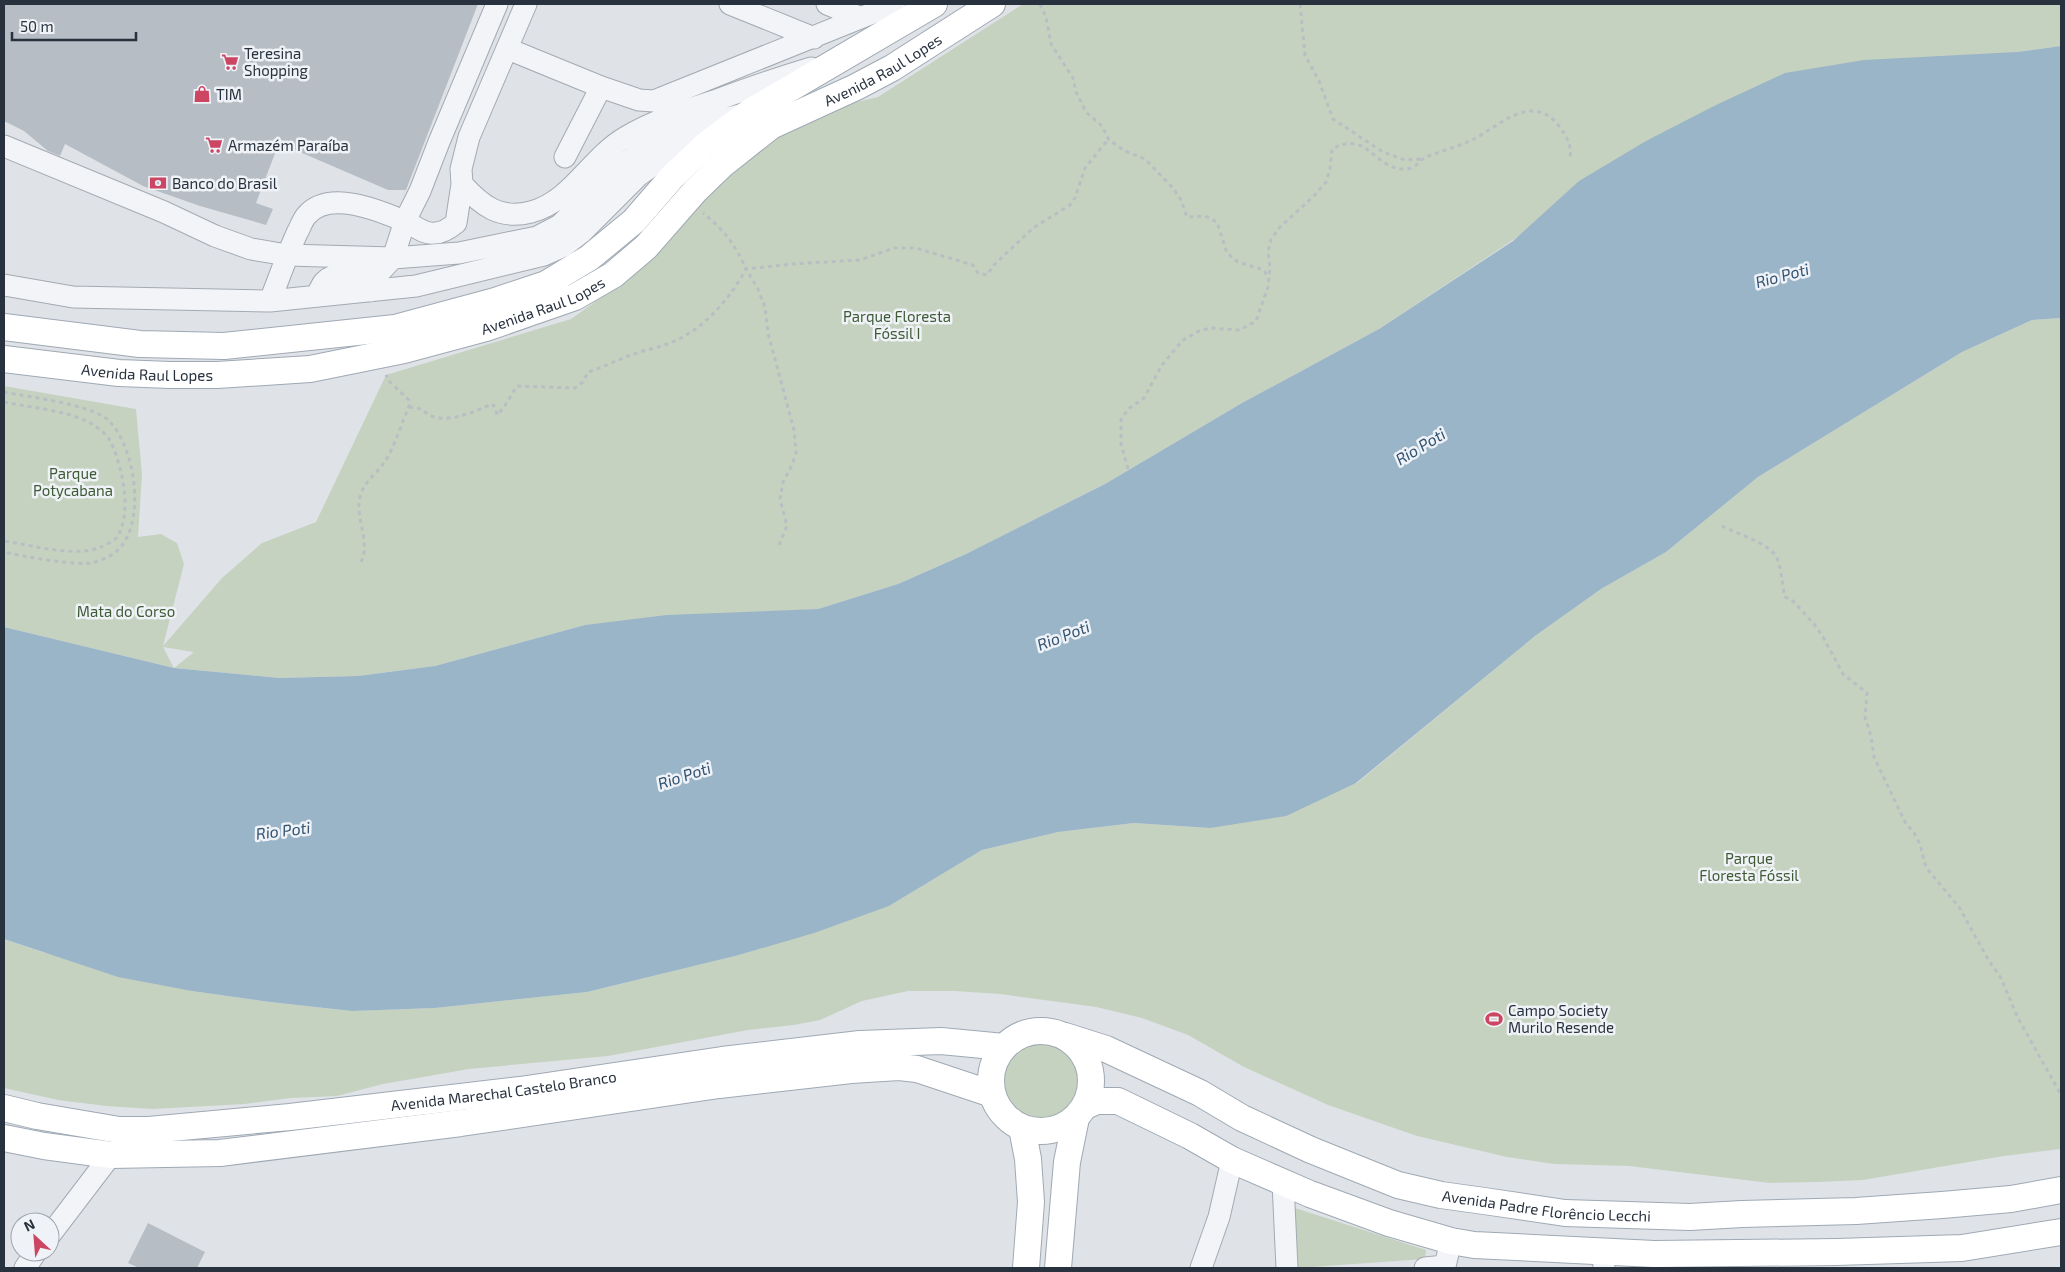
<svg xmlns="http://www.w3.org/2000/svg" width="2065" height="1272" font-family="'Exo 2',sans-serif">
<style>
.green{fill:#c6d2c0;fill-rule:evenodd}
.water{fill:#9ab4c8}
.building{fill:#b6bdc5}
.lines{fill:none;stroke-linecap:round;stroke-linejoin:round}
.minor-casing{stroke:#a4aab2;stroke-width:23}
.major-casing{stroke:#9fa9b4;stroke-width:28}
.path{stroke:#b9bec3;stroke-width:3;stroke-dasharray:4 4;stroke-linecap:butt}
.minor{stroke:#f2f4f7;stroke-width:21}
.major{stroke:#fff;stroke-width:26}
.labels{text-anchor:middle;dominant-baseline:central;stroke-width:5;stroke-linejoin:round;paint-order:stroke}
.poi-label{font-size:15px;fill:#28323f;stroke:#eff2f6;text-anchor:start}
.street-label{font-size:15px;fill:#28323f;stroke:#eff2f6}
.park-label{font-size:15px;fill:#3f5b36;stroke:#eff2f6}
.water-label{font-size:16px;font-style:italic;fill:#335473;stroke:#eff2f6}
</style>
<rect width="100%" height="100%" fill="#dfe3e8"/>
<!-- green -->
<path class="green" d="M 1023,4 L 2061,4 L 2061,46 L 2017,52 L 1716,105 L 1379,329 L 1242,403 L 1105,484 L 966,554 L 898,584 L 818,609 L 585,625 L 435,666 L 358,676 L 280,678 L 174,668 L 4,627 L 4,386 L 136,409 L 142,474 L 138,537 L 161,534 L 177,543 L 184,564 L 163,646 L 222,578 L 262,543 L 316,522 L 386,375 L 571,319 L 623,282 L 726,172 L 759,146 L 834,107 L 878,97 ZM 163,647 L 193,652 L 194,652 L 174,668 Z
M 2061,318 L 2061,1149 L 2004,1156 L 1863,1180 L 1817,1182 L 1770,1183 L 1629,1166 L 1554,1164 L 1507,1157 L 1417,1136 L 1328,1105 L 1244,1067 L 1188,1035 L 1142,1018 L 1096,1007 L 1000,994 L 954,991 L 908,991 L 862,1001 L 820,1020 L 794,1025 L 748,1030 L 608,1056 L 469,1069 L 383,1084 L 337,1096 L 291,1098 L 245,1104 L 152,1109 L 106,1106 L 58,1100 L 4,1088 L 4,939 L 42,952 L 192,991 L 270,1002 L 352,1011 L 435,1008 L 587,992 L 735,956 L 889,906 L 982,850 L 1058,832 L 1134,823 L 1210,828 L 1357,783 L 1535,636 L 1601,589 L 1666,552 L 1758,477 L 1962,352 L 2032,320 Z
M1001 1081a40 40 0 1 1 80 0a40 40 0 1 1-80 0Z
M 1295,1208 L 1426,1250 L 1425,1259 L 1298,1268 Z"/>
<!-- water -->
<path class="water" d="M 2061,46 L 2061,318 L 2032,320 L 1962,352 L 1758,477 L 1666,552 L 1601,589 L 1535,636 L 1356,783 L 1286,816 L 1210,828 L 1134,823 L 1058,832 L 982,850 L 889,906 L 814,933 L 735,956 L 587,992 L 435,1008 L 352,1011 L 270,1002 L 192,991 L 118,977 L 4,939 L 4,627 L 174,668 L 280,678 L 358,676 L 435,666 L 585,625 L 667,615 L 818,609 L 898,584 L 966,554 L 1105,484 L 1242,403 L 1379,329 L 1513,241 L 1579,181 L 1646,141 L 1716,105 L 1785,73 L 1864,60 L 2017,52 Z"/>
<!-- building -->
<path class="building" d="M 4,4 L 478,4 L 406,190 L 388,190 L 279,143 L 256,203 L 273,209 L 266,225 L 200,206 L 143,186 L 65,144 L 60,156 L 48,151 L 24,131 L 4,121 Z
M 148,1223 L 205,1252 L 197,1268 L 139,1268 L 128,1263 Z"/>
<g class="lines">
<!-- minor casing -->
<g class="minor-casing">
<path id="minor" d="M 730,4 L 814,38
M 827,4 L 859,17
M 508,49 L 601,87 L 639,100 L 654,101 L 895,4
M 4,146 L 164,212 L 215,236 L 251,249 L 287,255 L 393,258 L 459,253 L 537,237 L 560,225 L 618,168 L 649,146 L 698,126 L 744,114
M 565,157 L 601,87
M 462,184 C 482,206 500,220 531,212 C 572,201 590,158 626,137 C 653,121 684,111 714,101 C 746,89 778,78 811,68
M 4,285 L 73,297 L 270,301 L 416,286 L 544,255 L 564,246 L 581,233 L 638,176 L 653,165 L 688,149 L 706,145
M 370,291 L 378,274 L 393,258 L 405,221 L 420,191 L 439,142 L 497,4
M 316,296 C 319,292 321,286 324,282 C 336,269 363,273 378,274
M 270,301 C 279,278 287,255 297,233 C 300,228 302,221 306,216 C 328,189 378,210 404,221 C 414,225 424,235 435,233 C 443,233 450,228 456,223 L 462,184 L 461,169 L 469,137 L 526,4
M 1283,1183 L 1287,1268
M 50,1235 L 111,1155
M 1603,1252 L 1604,1268
M 25,1268 L 36,1252
M 1201,1268 L 1219,1217 L 1232,1160
M 1425,1268 L 1445,1266 L 1451,1241"/>
</g>
<!-- major casing -->
<g class="major-casing">
<g id="major">
<path d="M 4,327 L 140,344 L 224,346 L 395,328 L 495,301 L 546,284 L 589,258 L 634,221 L 673,176 L 706,145 L 750,112 L 934,4"/>
<path id="s1" d="M 4,359 L 119,373 L 170,375 L 217,375 L 310,369 L 404,350 L 486,328 L 575,297 L 613,275 L 646,247 L 695,191 L 723,164 L 771,126 L 856,87 L 892,68 L 992,4"/>
<circle cx="1041" cy="1081" r="50"/>
<path id="s2" d="M 1065,1036 L 1106,1049 L 1200,1093 L 1242,1118 L 1311,1150 L 1398,1185 L 1441,1195 L 1484,1201 L 1565,1213 L 1690,1217 L 1742,1214 L 1856,1211 L 1942,1205 L 2011,1199 L 2061,1190"/>
<path d="M 1085,1106 L 1097,1101 L 1118,1101 L 1190,1136 L 1232,1160 L 1310,1194 L 1389,1223 L 1451,1241 L 1474,1245 L 1654,1254 L 1837,1252 L 1962,1248 L 2061,1232"/>
<path id="s3" d="M 4,1108 L 37,1116 L 119,1130 L 149,1130 L 290,1117 L 520,1090 L 722,1060 L 860,1044 L 941,1041 L 1004,1047"/>
<path d="M 1022,1128 L 1028,1159 L 1031,1202 L 1026,1268"/>
<path d="M 4,1138 L 44,1146 L 111,1155 L 220,1153 L 461,1123 L 719,1085 L 851,1070 L 899,1067 L 917,1069 L 992,1094"/>
<path d="M 1058,1268 L 1067,1162 L 1076,1118"/>
</g>
</g>
<!-- path -->
<path class="path" d="M 1040,4 L 1046,17 L 1051,44 L 1073,78 L 1076,92 L 1086,112 L 1102,126 L 1109,140 L 1125,151 L 1145,159 L 1173,188 L 1181,200 L 1187,217 L 1205,216 L 1217,222 L 1227,253 L 1238,262 L 1264,270 L 1267,276
M 1300,4 L 1305,55 L 1319,81 L 1333,119 L 1383,152 L 1405,160 L 1422,159
M 4,392 C 29,397 88,404 107,419 C 135,444 147,522 118,550 C 112,556 103,559 95,562 C 79,567 21,556 4,552
M 4,402 C 31,408 68,410 92,424 C 97,427 106,434 109,439 C 122,462 133,514 117,537 C 114,541 106,545 101,547 C 76,558 30,545 4,541
M 409,407 C 423,407 423,413 434,417 C 452,422 476,411 492,404 L 495,407 L 497,415 L 504,407 L 517,386 L 575,388 L 583,382 L 588,372 C 604,367 619,359 634,354 C 645,350 657,348 667,344 C 702,332 729,300 746,269 C 735,244 724,230 703,213
M 1128,469 L 1121,444 L 1121,420 L 1128,409 L 1144,398 L 1162,365 L 1177,347 L 1183,340 L 1199,331 L 1210,328 L 1240,330 L 1256,321 L 1268,287 L 1270,267 L 1268,252 L 1271,239 L 1281,226 L 1314,196 L 1326,182 L 1330,169 L 1332,149 C 1370,129 1373,171 1407,169 C 1417,168 1418,161 1426,157 C 1441,151 1457,147 1472,140 C 1498,127 1532,91 1559,126 C 1566,136 1572,144 1570,157
M 1722,526 C 1737,534 1774,544 1778,561 C 1782,573 1782,585 1785,597 L 1792,600 L 1814,624 L 1823,637 L 1843,674 L 1867,693 L 1865,717 L 1871,736 L 1874,757 L 1905,822 L 1914,833 L 1920,844 L 1925,864 L 1929,871 L 1959,907 L 1989,961 L 2001,978 L 2017,1016 L 2061,1095
M 779,545 L 787,526 L 780,499 L 783,482 L 792,465 L 796,453 L 794,430 L 768,333 L 765,307 L 757,287 L 746,269 L 792,264 L 860,260 L 894,248 L 916,248 L 973,265 L 978,273 L 987,275 L 994,265 L 1033,228 L 1070,205 L 1075,198 L 1085,168 L 1106,142 L 1107,138
M 361,562 C 371,543 355,518 360,497 C 363,482 378,473 386,460 C 396,443 401,424 409,407 L 409,400 L 390,382 L 386,375"/>
<!-- minor -->
<use href="#minor" class="minor"/>
<!-- major -->
<use href="#major" class="major"/>
</g>
<!-- icons -->
<defs>
<g id="supermarket-bare" transform="scale(1.35)"><path d="M-6-5.5h2.5l.6 2H6L4.5 2H-2.5L-4.4-4H-6ZM-1.5 3.2a1.3 1.3 0 1 0 .1 0ZM3 3.2a1.3 1.3 0 1 0 .1 0Z" fill="#cc4563" stroke="#eff2f6" stroke-width="2.5" paint-order="stroke"/></g>
<g id="shop-bare" transform="scale(1.35)"><path d="M-5-2.5h2.3a2.7 3.5 0 0 1 5.4 0H5L5.5 6h-11ZM-1.5-2.5h3a1.5 2.3 0 0 0-3 0Z" fill="#cc4563" stroke="#eff2f6" stroke-width="2.5" paint-order="stroke"/></g>
<g id="bank-bare" transform="scale(1.35)"><path d="M-6-4H6V4H-6ZM0-2.3a2.3 2.3 0 1 0 0 4.6a2.3 2.3 0 1 0 0-4.6Z" fill="#cc4563" stroke="#eff2f6" stroke-width="2.5" paint-order="stroke"/></g>
<g id="stadium-bare" transform="scale(1.35)"><path d="M0-5a6.5 5 0 1 0 0 10a6.5 5 0 1 0 0-10ZM-3.5-1.8h7v3.6h-7Z" fill="#cc4563" stroke="#eff2f6" stroke-width="2.5" paint-order="stroke"/></g>
</defs>
<g fill-rule="evenodd">
<use href="#supermarket-bare" x="230" y="62"/>
<use href="#shop-bare" x="202" y="94"/>
<use href="#supermarket-bare" x="214" y="145"/>
<use href="#bank-bare" x="158" y="183"/>
<use href="#stadium-bare" x="1494" y="1019"/>
</g>
<g class="labels">
<!-- poi labels -->
<g class="poi-label">
<text x="244" y="53">Teresina<tspan x="244" dy="17">Shopping</tspan></text>
<text x="216" y="94">TIM</text>
<text x="228" y="145">Armazém Paraíba</text>
<text x="172" y="183">Banco do Brasil</text>
<text x="1508" y="1010">Campo Society<tspan x="1508" dy="17">Murilo Resende</tspan></text>
</g>
<!-- street labels -->
<g class="street-label">
<text stroke="none"><textPath href="#s1" startOffset="969">Avenida Raul Lopes</textPath></text>
<text stroke="none"><textPath href="#s1" startOffset="549">Avenida Raul Lopes</textPath></text>
<text stroke="none"><textPath href="#s1" startOffset="144">Avenida Raul Lopes</textPath></text>
<text stroke="none"><textPath href="#s3" startOffset="504">Avenida Marechal Castelo Branco</textPath></text>
<text stroke="none"><textPath href="#s2" startOffset="516">Avenida Padre Florêncio Lecchi</textPath></text>
</g>
<!-- park labels -->
<g class="park-label">
<text x="897" y="316">Parque Floresta<tspan x="897" dy="17">Fóssil I</tspan></text>
<text x="73" y="473">Parque<tspan x="73" dy="17">Potycabana</tspan></text>
<text x="126" y="611">Mata do Corso</text>
<text x="1749" y="858">Parque<tspan x="1749" dy="17">Floresta Fóssil</tspan></text>
</g>
<!-- water labels -->
<g class="water-label">
<text transform="translate(1782 275) rotate(-15)">Rio Poti</text>
<text transform="translate(1420 446) rotate(-31)">Rio Poti</text>
<text transform="translate(1063 635) rotate(-21)">Rio Poti</text>
<text transform="translate(684 775) rotate(-18)">Rio Poti</text>
<text transform="translate(283 830) rotate(-7)">Rio Poti</text>
</g>
</g>
<!-- border -->
<rect width="2065" height="1272" fill="none" stroke="#28323f" stroke-width="10"/>
<!-- north arrow -->
<g transform="translate(35 1237) rotate(334)"><circle r="24" fill="#eff2f6" stroke="#9fa5ad"/>
<path d="M0-4L9 19L0 12L-9 19Z" fill="#cc4563"/>
<text y="-8" font-size="14" font-weight="bold" text-anchor="middle" fill="#28323f">N</text>
</g>
<!-- scale -->
<path d="M12 32v8h124v-8" fill="none" stroke="#28323f" stroke-width="2.5"/>
<text x="20" y="32" font-size="15" fill="#28323f" stroke="#eff2f6" stroke-width="4" paint-order="stroke">50 m</text>
</svg>
